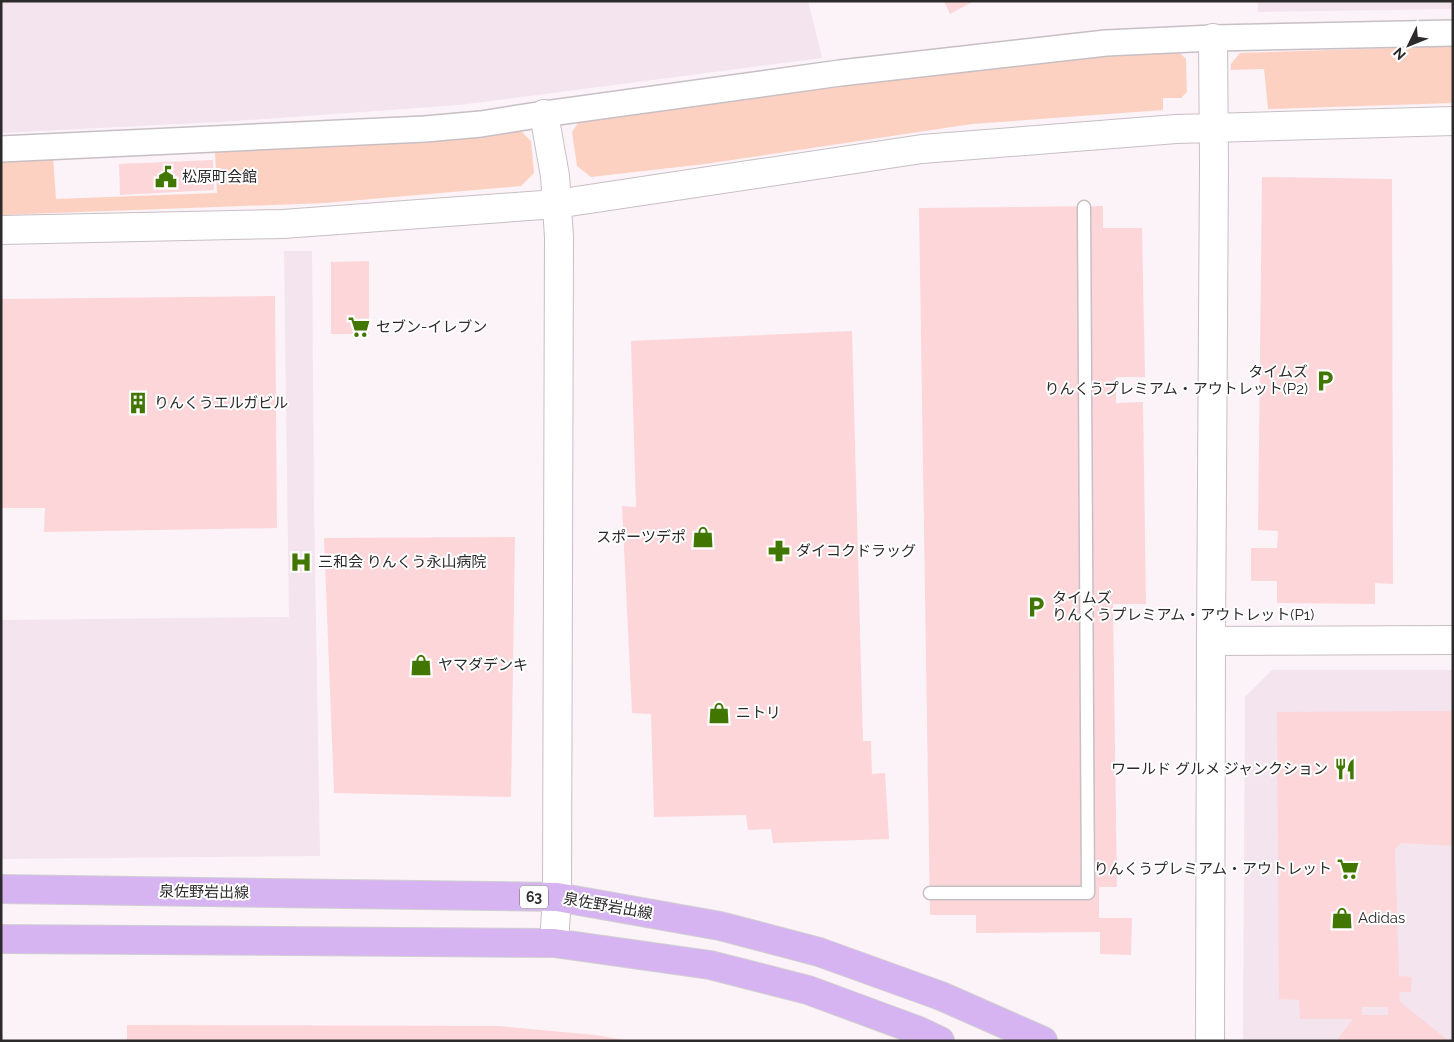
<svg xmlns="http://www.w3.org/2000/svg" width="1454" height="1042" font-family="Raleway,'Noto Sans JP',sans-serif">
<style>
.built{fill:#f3e4ed}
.green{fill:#fdd1c1}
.building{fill:#fdd6da;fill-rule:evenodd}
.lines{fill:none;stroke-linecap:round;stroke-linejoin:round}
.lane-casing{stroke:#c7bfc4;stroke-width:15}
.street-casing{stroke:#c7bfc4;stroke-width:28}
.secondary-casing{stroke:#c7bfc4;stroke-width:30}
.primary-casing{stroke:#d1d0d0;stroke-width:30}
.lane{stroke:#fff;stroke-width:12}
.street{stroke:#fff;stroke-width:25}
.secondary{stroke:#fff;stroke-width:28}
.primary{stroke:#d6b4f1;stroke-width:28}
.labels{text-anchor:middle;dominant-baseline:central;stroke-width:4;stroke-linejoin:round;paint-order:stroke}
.shield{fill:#fff;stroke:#6c6a6b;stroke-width:1}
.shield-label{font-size:14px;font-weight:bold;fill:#2d2a2b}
.poi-label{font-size:15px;fill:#2d2a2b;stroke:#fff;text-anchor:start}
.street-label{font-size:15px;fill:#2d2a2b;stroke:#fff}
</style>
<rect width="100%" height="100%" fill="#fbf3f8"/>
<!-- built -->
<path class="built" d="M 1,1 L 808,1 L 822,58 L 459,105 L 236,121 L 1,133 Z
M 1258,1 L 1453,1 L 1453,9 L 1258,12 Z
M 284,251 L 312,251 L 314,506 L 320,856 L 1,859 L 1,620 L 289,617 Z
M 1272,670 L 1453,670 L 1453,1041 L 1243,1041 L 1245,697 Z"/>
<!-- green -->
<path class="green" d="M 1453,46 L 1453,103 L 1268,109 L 1264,69 L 1231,70 L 1231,64 L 1240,53 Z
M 1178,51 L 1186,59 L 1187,92 L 1181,98 L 1163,98 L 1163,110 L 972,124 L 705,164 L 591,177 L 577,166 L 572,132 L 580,120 C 778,94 977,63 1178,51 Z
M 520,130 L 531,141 L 534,173 L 521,186 L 325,203 L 1,215 L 1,160 L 53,157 L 56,199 L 217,193 L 215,151 Z"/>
<!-- building -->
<path class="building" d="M 944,1 L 974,1 L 950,14 Z
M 213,160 L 214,190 L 120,195 L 119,164 Z
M 1262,177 L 1392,179 L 1393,584 L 1375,583 L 1375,604 L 1277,603 L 1277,581 L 1251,581 L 1251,548 L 1277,548 L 1278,531 L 1258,530 Z
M 1103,206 L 1103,228 L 1142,228 L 1145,377 L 1116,377 L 1116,403 L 1143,402 L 1146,604 L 1113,604 L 1117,887 L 1099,887 L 1099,918 L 1132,918 L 1131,955 L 1100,954 L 1100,932 L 976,933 L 976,915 L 930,915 L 919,208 Z
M 369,261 L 369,334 L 331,334 L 331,262 Z
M 275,296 L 277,528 L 44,532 L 45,508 L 1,508 L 1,299 Z
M 852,331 L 863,741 L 871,741 L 872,774 L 885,773 L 889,839 L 773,843 L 771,829 L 748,830 L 746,815 L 654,817 L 651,714 L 632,713 L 622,506 L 636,507 L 631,341 Z
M 515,537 L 511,797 L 334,793 L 324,538 Z
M 1453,711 L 1453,846 L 1401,843 L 1395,850 L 1399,976 L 1412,977 L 1411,992 L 1400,992 L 1399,1001 L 1449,1041 L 1336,1041 L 1353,1019 L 1300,1019 L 1299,1000 L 1279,999 L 1277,712 ZM 1362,1007 L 1388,1007 L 1388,1015 L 1362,1015 Z
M 127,1025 L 498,1026 L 596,1035 L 624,1040 L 127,1041 Z"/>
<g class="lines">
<!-- lane casing -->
<g class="lane-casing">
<path id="lane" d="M 930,893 L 1088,893 L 1084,207"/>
</g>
<!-- street casing -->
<g class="street-casing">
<path id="street" d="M 1,149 L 425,129 L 481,124 L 544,114 L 840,73 L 1106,43 L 1213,38 L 1453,33"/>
</g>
<!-- secondary casing -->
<g class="secondary-casing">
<path id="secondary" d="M 544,114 L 555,176 L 559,237 L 557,897 L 554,943
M 1,230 L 283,224 L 556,204 L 922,149 L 1176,129 L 1453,121
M 1211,641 L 1453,640
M 1210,1041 L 1211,641 L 1214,165 L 1213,38"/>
</g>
<!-- primary casing -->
<g class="primary-casing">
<path id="primary" d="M 1,889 L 557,897 L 720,926 L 819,952 L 941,996 L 1043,1041
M 1,939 L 554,943 L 710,965 L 808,990 L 919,1031 L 940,1041"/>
</g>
<!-- lane -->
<use href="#lane" class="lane"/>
<!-- street -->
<use href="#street" class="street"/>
<!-- secondary -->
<use href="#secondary" class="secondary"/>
<!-- primary -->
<use href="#primary" class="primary"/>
</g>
<!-- icons -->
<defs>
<g id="civic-bare" transform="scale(1.725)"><path d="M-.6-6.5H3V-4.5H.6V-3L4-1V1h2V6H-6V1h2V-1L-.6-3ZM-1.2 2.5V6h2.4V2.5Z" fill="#417601" stroke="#fff" stroke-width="2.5" paint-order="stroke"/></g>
<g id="supermarket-bare" transform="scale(1.725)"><path d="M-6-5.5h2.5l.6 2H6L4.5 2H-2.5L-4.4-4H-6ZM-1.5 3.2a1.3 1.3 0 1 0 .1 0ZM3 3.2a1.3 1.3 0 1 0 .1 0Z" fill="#417601" stroke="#fff" stroke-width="2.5" paint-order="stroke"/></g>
<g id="parking-bare" transform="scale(1.725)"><path d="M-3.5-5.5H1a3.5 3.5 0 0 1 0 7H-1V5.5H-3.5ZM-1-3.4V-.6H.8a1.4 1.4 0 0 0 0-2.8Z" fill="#417601" stroke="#fff" stroke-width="2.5" paint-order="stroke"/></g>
<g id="building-bare" transform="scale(1.725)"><path d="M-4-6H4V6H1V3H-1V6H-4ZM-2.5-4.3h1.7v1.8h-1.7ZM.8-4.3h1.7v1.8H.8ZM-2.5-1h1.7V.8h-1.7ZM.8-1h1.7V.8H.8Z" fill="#417601" stroke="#fff" stroke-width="2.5" paint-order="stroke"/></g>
<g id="shop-bare" transform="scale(1.725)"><path d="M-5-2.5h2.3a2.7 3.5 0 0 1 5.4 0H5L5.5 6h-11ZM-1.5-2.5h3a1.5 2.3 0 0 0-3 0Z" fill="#417601" stroke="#fff" stroke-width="2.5" paint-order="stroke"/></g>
<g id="pharmacy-bare" transform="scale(1.725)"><path d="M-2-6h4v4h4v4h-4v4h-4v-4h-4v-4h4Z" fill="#417601" stroke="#fff" stroke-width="2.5" paint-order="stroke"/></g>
<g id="hospital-bare" transform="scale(1.725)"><path d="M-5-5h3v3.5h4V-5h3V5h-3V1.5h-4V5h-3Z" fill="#417601" stroke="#fff" stroke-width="2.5" paint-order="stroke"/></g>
<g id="restaurant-bare" transform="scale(1.725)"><path d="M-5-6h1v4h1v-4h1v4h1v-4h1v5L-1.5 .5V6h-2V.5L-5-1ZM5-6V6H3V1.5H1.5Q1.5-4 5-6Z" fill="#417601" stroke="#fff" stroke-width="2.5" paint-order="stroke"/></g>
</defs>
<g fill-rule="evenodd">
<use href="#civic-bare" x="166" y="177"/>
<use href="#supermarket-bare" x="359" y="327"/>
<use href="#parking-bare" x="1325" y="381"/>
<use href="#building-bare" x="138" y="403"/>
<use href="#shop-bare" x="703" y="537"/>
<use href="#pharmacy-bare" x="779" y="551"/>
<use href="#hospital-bare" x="301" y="562"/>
<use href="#parking-bare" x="1036" y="607"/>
<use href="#shop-bare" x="421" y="665"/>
<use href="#shop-bare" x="719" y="713"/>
<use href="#restaurant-bare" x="1345" y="769"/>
<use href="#supermarket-bare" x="1348" y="869"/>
<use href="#shop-bare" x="1342" y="918"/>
</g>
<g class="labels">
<!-- shield labels -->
<rect class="shield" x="520" y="885.5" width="28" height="23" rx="4"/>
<g class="shield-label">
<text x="534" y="897">63</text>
</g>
<!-- poi labels -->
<g class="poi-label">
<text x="182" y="177">松原町会館</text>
<text x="376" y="327">セブン-イレブン</text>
<text x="1308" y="372" text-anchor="end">タイムズ<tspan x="1308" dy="17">りんくうプレミアム・アウトレット(P2)</tspan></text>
<text x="154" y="403">りんくうエルガビル</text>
<text x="686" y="537" text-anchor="end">スポーツデポ</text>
<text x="796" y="551">ダイコクドラッグ</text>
<text x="318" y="562">三和会 りんくう永山病院</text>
<text x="1052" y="598">タイムズ<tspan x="1052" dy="17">りんくうプレミアム・アウトレット(P1)</tspan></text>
<text x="438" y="665">ヤマダデンキ</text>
<text x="736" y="713">ニトリ</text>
<text x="1328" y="769" text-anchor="end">ワールド グルメ ジャンクション</text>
<text x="1332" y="869" text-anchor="end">りんくうプレミアム・アウトレット</text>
<text x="1358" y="918">Adidas</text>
</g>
<!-- street labels -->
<g class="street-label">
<text transform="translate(204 892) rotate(1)">泉佐野岩出線</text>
<text transform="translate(608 906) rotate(10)">泉佐野岩出線</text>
</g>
</g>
<!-- border -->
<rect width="1454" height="1042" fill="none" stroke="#2d2a2b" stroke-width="5"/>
<!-- north arrow -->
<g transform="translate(1409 45) rotate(227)" stroke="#ffffff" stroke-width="4" paint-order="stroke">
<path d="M0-4L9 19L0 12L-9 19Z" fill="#2d2a2b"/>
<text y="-8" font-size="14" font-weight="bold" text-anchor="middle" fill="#2d2a2b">N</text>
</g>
</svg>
